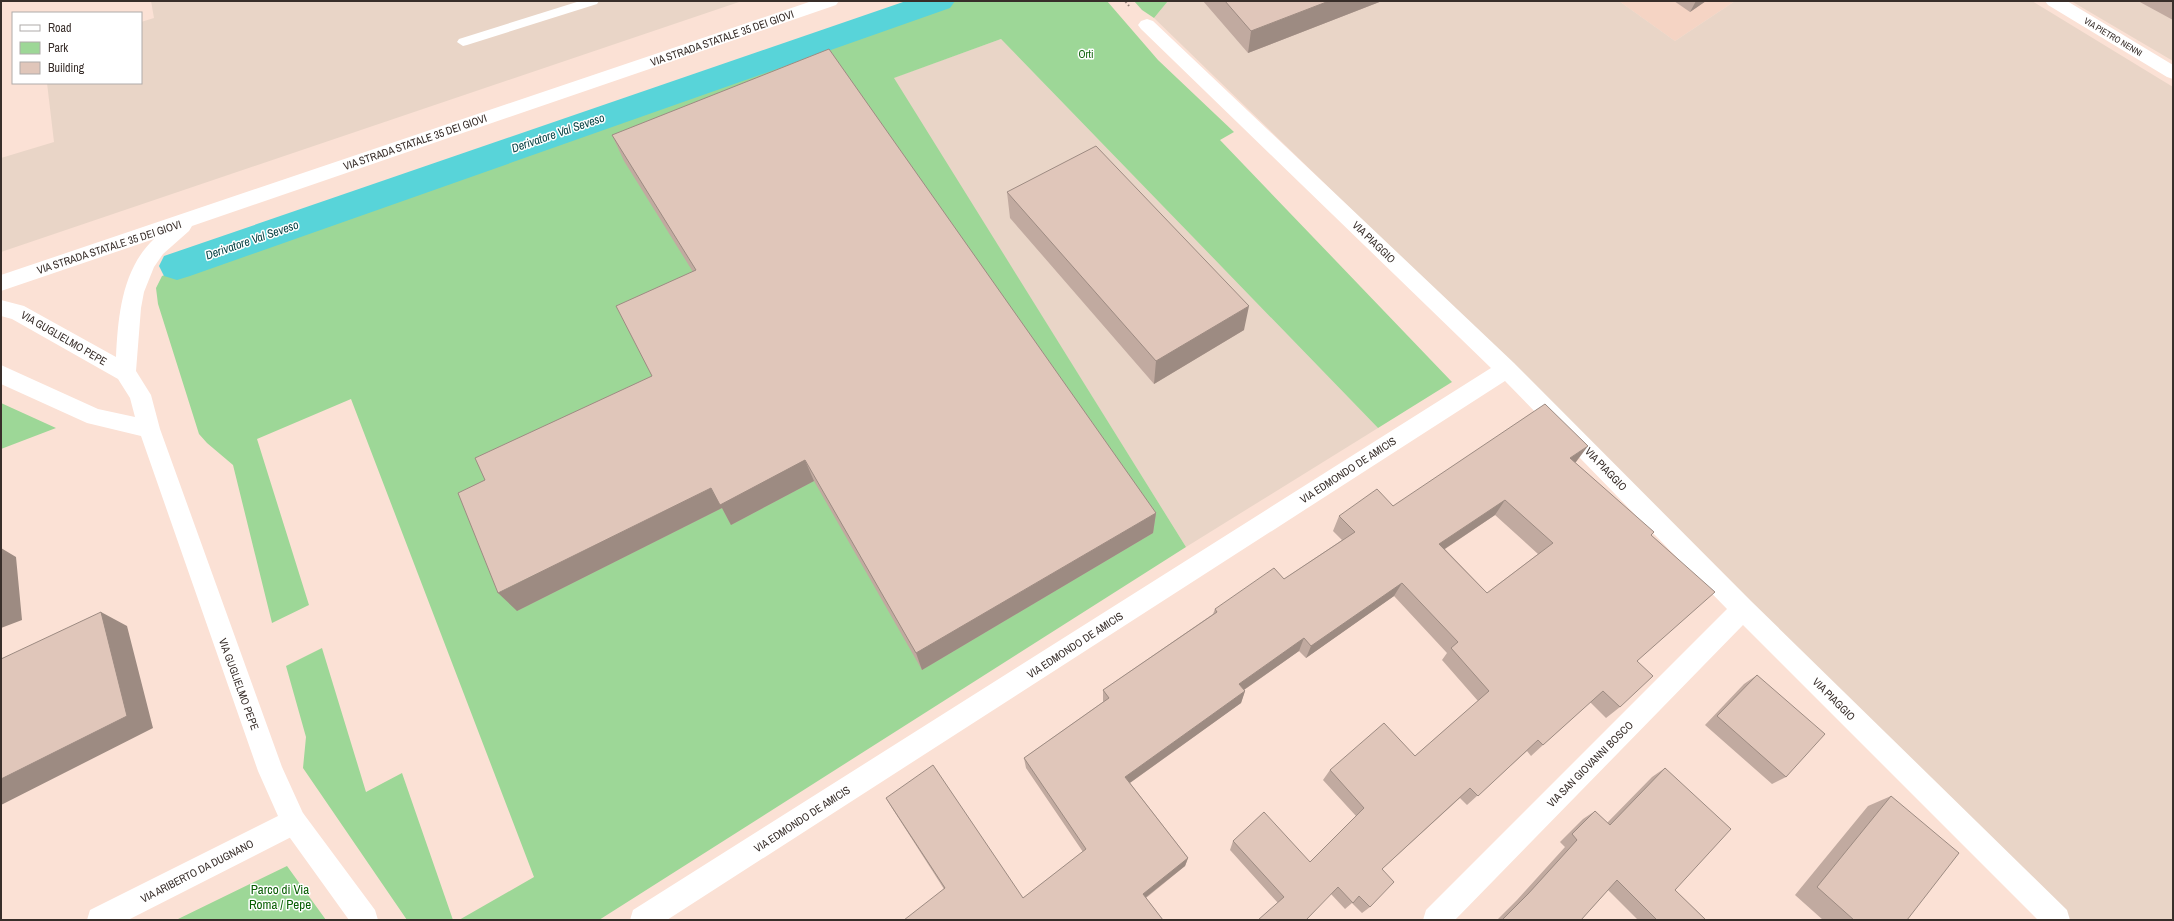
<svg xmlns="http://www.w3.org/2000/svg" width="2174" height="921" font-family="'Archivo Narrow',sans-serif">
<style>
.built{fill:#f5d4c4}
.industrial{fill:#e9d5c7}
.green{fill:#9dd797}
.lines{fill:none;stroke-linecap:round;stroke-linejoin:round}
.canal{fill:#58d4d9;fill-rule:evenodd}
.path{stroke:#928179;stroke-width:2;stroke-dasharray:2.5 2.5;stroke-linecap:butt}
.lane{fill:#fff;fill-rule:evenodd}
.street{fill:#fff;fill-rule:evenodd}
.secondary{fill:#fff;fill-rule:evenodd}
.wall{fill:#c1aaa0;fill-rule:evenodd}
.shaded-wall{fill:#9d8b82}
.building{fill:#e0c6ba;stroke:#9d8b82;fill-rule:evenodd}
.labels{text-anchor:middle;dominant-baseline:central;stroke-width:3;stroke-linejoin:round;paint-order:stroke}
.far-street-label{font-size:9px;fill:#382e2a;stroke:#fff}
.street-label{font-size:11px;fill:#382e2a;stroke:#fff}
.park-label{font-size:11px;fill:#085e03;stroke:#fff}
.water-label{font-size:12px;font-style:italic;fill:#0a4446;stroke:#fff}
.near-park-label{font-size:13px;fill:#085e03;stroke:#fff}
</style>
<rect width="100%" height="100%" fill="#fbe1d5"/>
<!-- built -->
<path class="built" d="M 1619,1 L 1735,1 L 1675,41 Z"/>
<!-- industrial -->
<path class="industrial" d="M 151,1 L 742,1 L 1,252 L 1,158 L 54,142 L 47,83 L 141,83 L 141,22 L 154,18 Z
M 1168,1 L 1619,1 L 1675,41 L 1735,1 L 2032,1 L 2173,87 L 2173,920 L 2069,920 L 1512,365 L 1154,18 Z
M 2071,1 L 2173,1 L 2173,61 Z
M 1001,39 L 1378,428 L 1186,547 L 893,78 Z"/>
<!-- green -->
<path class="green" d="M 955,1 L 1107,1 L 1158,60 L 1234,132 L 1220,140 L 1452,382 L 1378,428 L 1001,39 L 894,78 L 1186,547 L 599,920 L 459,920 L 534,877 L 351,399 L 257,439 L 309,605 L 272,623 L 233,465 L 207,443 L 199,434 L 158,304 L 156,288 L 162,276 Z
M 1134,1 L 1168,1 L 1154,18 L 1142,10 Z
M 1,403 L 56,428 L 1,449 Z
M 322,648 L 366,792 L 402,773 L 453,920 L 407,920 L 303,768 L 306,737 L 286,666 Z
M 287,866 L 326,920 L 176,920 Z"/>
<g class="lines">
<!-- canal -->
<path class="canal" d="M 906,1 L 955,1 L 950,8 L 190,276 L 177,280 L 164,276 L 159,266 L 164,256 Z"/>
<!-- path -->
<path class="path" d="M 1125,1 L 1129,6"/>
<!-- lane -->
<path class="lane" d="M 580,1 L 599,1 L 597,4 L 467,45 L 463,46 L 457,42 L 459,39 Z"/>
<!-- street -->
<path class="street" d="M 2045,1 L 2067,1 L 2173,65 L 2173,79 L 2167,77 L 2048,5 Z
M 1147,19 L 1153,21 L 1514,363 L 1751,601 L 2067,910 L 2070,920 L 2038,920 L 1743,625 L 1455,920 L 1423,920 L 1426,910 L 1727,609 L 1505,381 L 667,920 L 630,920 L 633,910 L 1491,368 L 1141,29 L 1138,25 L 1141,21 Z
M 294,809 L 303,813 L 375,910 L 378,920 L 349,920 L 285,831 L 281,822 L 285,813 Z"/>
<!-- secondary -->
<path class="secondary" d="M 812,1 L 839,1 L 836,5 L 192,226 L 189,231 L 163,254 L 154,267 L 144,292 L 141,308 L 136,371 L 151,395 L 160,429 L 282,767 L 307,822 L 303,831 L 128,920 L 87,920 L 90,910 L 278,816 L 258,771 L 141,436 L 87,423 L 1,384 L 1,365 L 98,409 L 135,417 L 130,398 L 118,379 L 12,319 L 1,316 L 1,300 L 24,306 L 116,357 C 118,316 122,269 154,239 L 1,291 L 1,275 Z"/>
</g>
<!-- wall -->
<path class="wall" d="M 1203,1 L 1382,1 L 1248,53 Z
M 1674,1 L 1706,1 L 1690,12 Z
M 2138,1 L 2173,1 L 2173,20 Z
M 612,135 L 1156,513 L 1153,533 L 922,670 L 814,481 L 731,525 L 722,508 L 517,611 L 652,376 L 693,272 L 624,161 Z
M 1007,192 L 1244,330 L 1154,384 L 1010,218 Z
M 1576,462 L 1575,463 L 1651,535 L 1637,661 L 1620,707 L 1606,718 L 1590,702 L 1531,756 L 1527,751 L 1467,805 L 1460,798 L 1382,869 L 1370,907 L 1362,913 L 1352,903 L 1345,909 L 1331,894 L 1278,903 L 1230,850 L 1233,841 L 1310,862 L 1356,816 L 1323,780 L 1330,770 L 1415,756 L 1478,701 L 1442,660 L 1447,653 L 1394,596 L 1306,658 L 1299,651 L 1244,690 L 1245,691 L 1241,703 L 1130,783 L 1188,858 L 1185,866 L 1146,898 L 1163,920 L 944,889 L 892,808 L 886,798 L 1023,898 L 1083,852 L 1026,768 L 1024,758 L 1103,702 L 1103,690 L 1213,614 L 1215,609 L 1284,579 L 1342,540 L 1333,531 L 1339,516 L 1393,506 ZM 1495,515 L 1538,554 L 1487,593 L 1445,549 Z
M 1757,675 L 1786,777 L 1772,784 L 1705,725 L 1744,684 Z
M 1665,768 L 1675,890 L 1706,920 L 1638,920 L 1608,890 L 1581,920 L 1497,920 L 1517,900 L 1565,847 L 1560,842 L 1583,819 L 1595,811 L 1607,823 L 1652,777 Z
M 1891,796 L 1907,920 L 1823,920 L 1795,895 L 1868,806 Z"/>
<!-- shaded-wall -->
<path class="shaded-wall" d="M 1329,1 L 1382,1 L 1248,53 L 1251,31 Z
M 1696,1 L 1706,1 L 1690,12 Z
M 1249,306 L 1244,330 L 1154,384 L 1156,361 Z
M 1588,446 L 1576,462 L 1558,474 L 1570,458 Z
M 805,460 L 814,481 L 731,525 L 722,508 L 517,611 L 498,593 L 711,488 Z
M 1505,500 L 1495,515 L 1431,558 L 1439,544 Z
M 1156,513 L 1153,533 L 922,670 L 916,653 Z
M 1,548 L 16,557 L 22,620 L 1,628 Z
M 1402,583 L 1394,596 L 1306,658 L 1311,646 Z
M 101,612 L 127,626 L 153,728 L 1,805 L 1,779 Z
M 1304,638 L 1299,651 L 1235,696 L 1239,684 Z
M 1245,691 L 1241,703 L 1124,787 L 1125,777 Z
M 1188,858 L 1185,866 L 1141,901 L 1143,894 Z"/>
<!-- building -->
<path class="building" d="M 1225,1 L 1329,1 L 1251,31 Z
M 829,49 L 1156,513 L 916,653 L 805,460 L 720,505 L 711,488 L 498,593 L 458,493 L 485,480 L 475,458 L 652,376 L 616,306 L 696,270 L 612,135 Z
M 1096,146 L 1249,306 L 1156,361 L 1007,192 Z
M 1545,404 L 1588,446 L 1570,458 L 1654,532 L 1651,535 L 1715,592 L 1637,661 L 1653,676 L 1620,707 L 1603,691 L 1543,745 L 1538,740 L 1478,796 L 1470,788 L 1382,869 L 1394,882 L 1370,907 L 1359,896 L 1353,903 L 1338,887 L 1306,920 L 1258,920 L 1284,897 L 1233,841 L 1264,812 L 1310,862 L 1364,808 L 1330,770 L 1384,723 L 1415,756 L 1489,691 L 1451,648 L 1458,642 L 1402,583 L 1311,646 L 1304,638 L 1239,684 L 1245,691 L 1125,777 L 1188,858 L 1143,894 L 1163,920 L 904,920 L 945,888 L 886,798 L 933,765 L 1023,898 L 1086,849 L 1024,758 L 1109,698 L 1103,690 L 1217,612 L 1215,609 L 1274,568 L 1284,579 L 1355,532 L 1339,516 L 1377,489 L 1393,506 ZM 1505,500 L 1553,543 L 1487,593 L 1439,544 Z
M 101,612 L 127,716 L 1,779 L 1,659 Z
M 1757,675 L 1825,734 L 1786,777 L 1717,716 Z
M 1665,768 L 1731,829 L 1675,890 L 1706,920 L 1657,920 L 1617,880 L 1581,920 L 1502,920 L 1528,894 L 1577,840 L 1572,834 L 1595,811 L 1610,825 Z
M 1891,796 L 1959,853 L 1907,920 L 1854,920 L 1817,887 Z"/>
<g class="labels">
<!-- far-street labels -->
<g class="far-street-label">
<text transform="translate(2113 37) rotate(31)">VIA PIETRO NENNI</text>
</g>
<!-- street labels -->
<g class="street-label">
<text transform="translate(722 38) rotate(-19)">VIA STRADA STATALE 35 DEI GIOVI</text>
<text transform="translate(415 142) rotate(-19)">VIA STRADA STATALE 35 DEI GIOVI</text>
<text transform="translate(1374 242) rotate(44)">VIA PIAGGIO</text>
<text transform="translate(109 247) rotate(-18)">VIA STRADA STATALE 35 DEI GIOVI</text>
<text transform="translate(64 338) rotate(30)">VIA GUGLIELMO PEPE</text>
<text transform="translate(1606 469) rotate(46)">VIA PIAGGIO</text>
<text transform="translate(1348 470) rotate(-33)">VIA EDMONDO DE AMICIS</text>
<text transform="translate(1075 645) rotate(-33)">VIA EDMONDO DE AMICIS</text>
<text transform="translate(239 684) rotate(70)">VIA GUGLIELMO PEPE</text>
<text transform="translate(1834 699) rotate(45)">VIA PIAGGIO</text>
<text transform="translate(1590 764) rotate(-45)">VIA SAN GIOVANNI BOSCO</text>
<text transform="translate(802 819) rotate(-33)">VIA EDMONDO DE AMICIS</text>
<text transform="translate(197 871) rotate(-27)">VIA ARIBERTO DA DUGNANO</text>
</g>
<!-- park labels -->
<g class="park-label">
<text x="1086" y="54">Orti</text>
</g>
<!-- water labels -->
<g class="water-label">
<text transform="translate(558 133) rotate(-19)">Derivatore Val Seveso</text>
<text transform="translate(252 240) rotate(-19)">Derivatore Val Seveso</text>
</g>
<!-- near-park labels -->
<g class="near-park-label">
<text x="280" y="889">Parco di Via<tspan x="280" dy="15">Roma / Pepe</tspan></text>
</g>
</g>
<!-- border -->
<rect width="2174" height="921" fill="none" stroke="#382e2a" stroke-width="4"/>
<!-- legend -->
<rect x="12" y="12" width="130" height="72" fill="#ffffff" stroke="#afabaa"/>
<rect x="20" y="25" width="20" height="6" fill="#ffffff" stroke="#afabaa"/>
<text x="48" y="32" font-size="12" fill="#382e2a">Road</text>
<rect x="20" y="42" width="20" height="12" fill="#9dd797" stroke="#afabaa"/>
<text x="48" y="52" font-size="12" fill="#382e2a">Park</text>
<rect x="20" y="62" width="20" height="12" fill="#e0c6ba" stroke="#afabaa"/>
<text x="48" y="72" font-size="12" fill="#382e2a">Building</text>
</svg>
